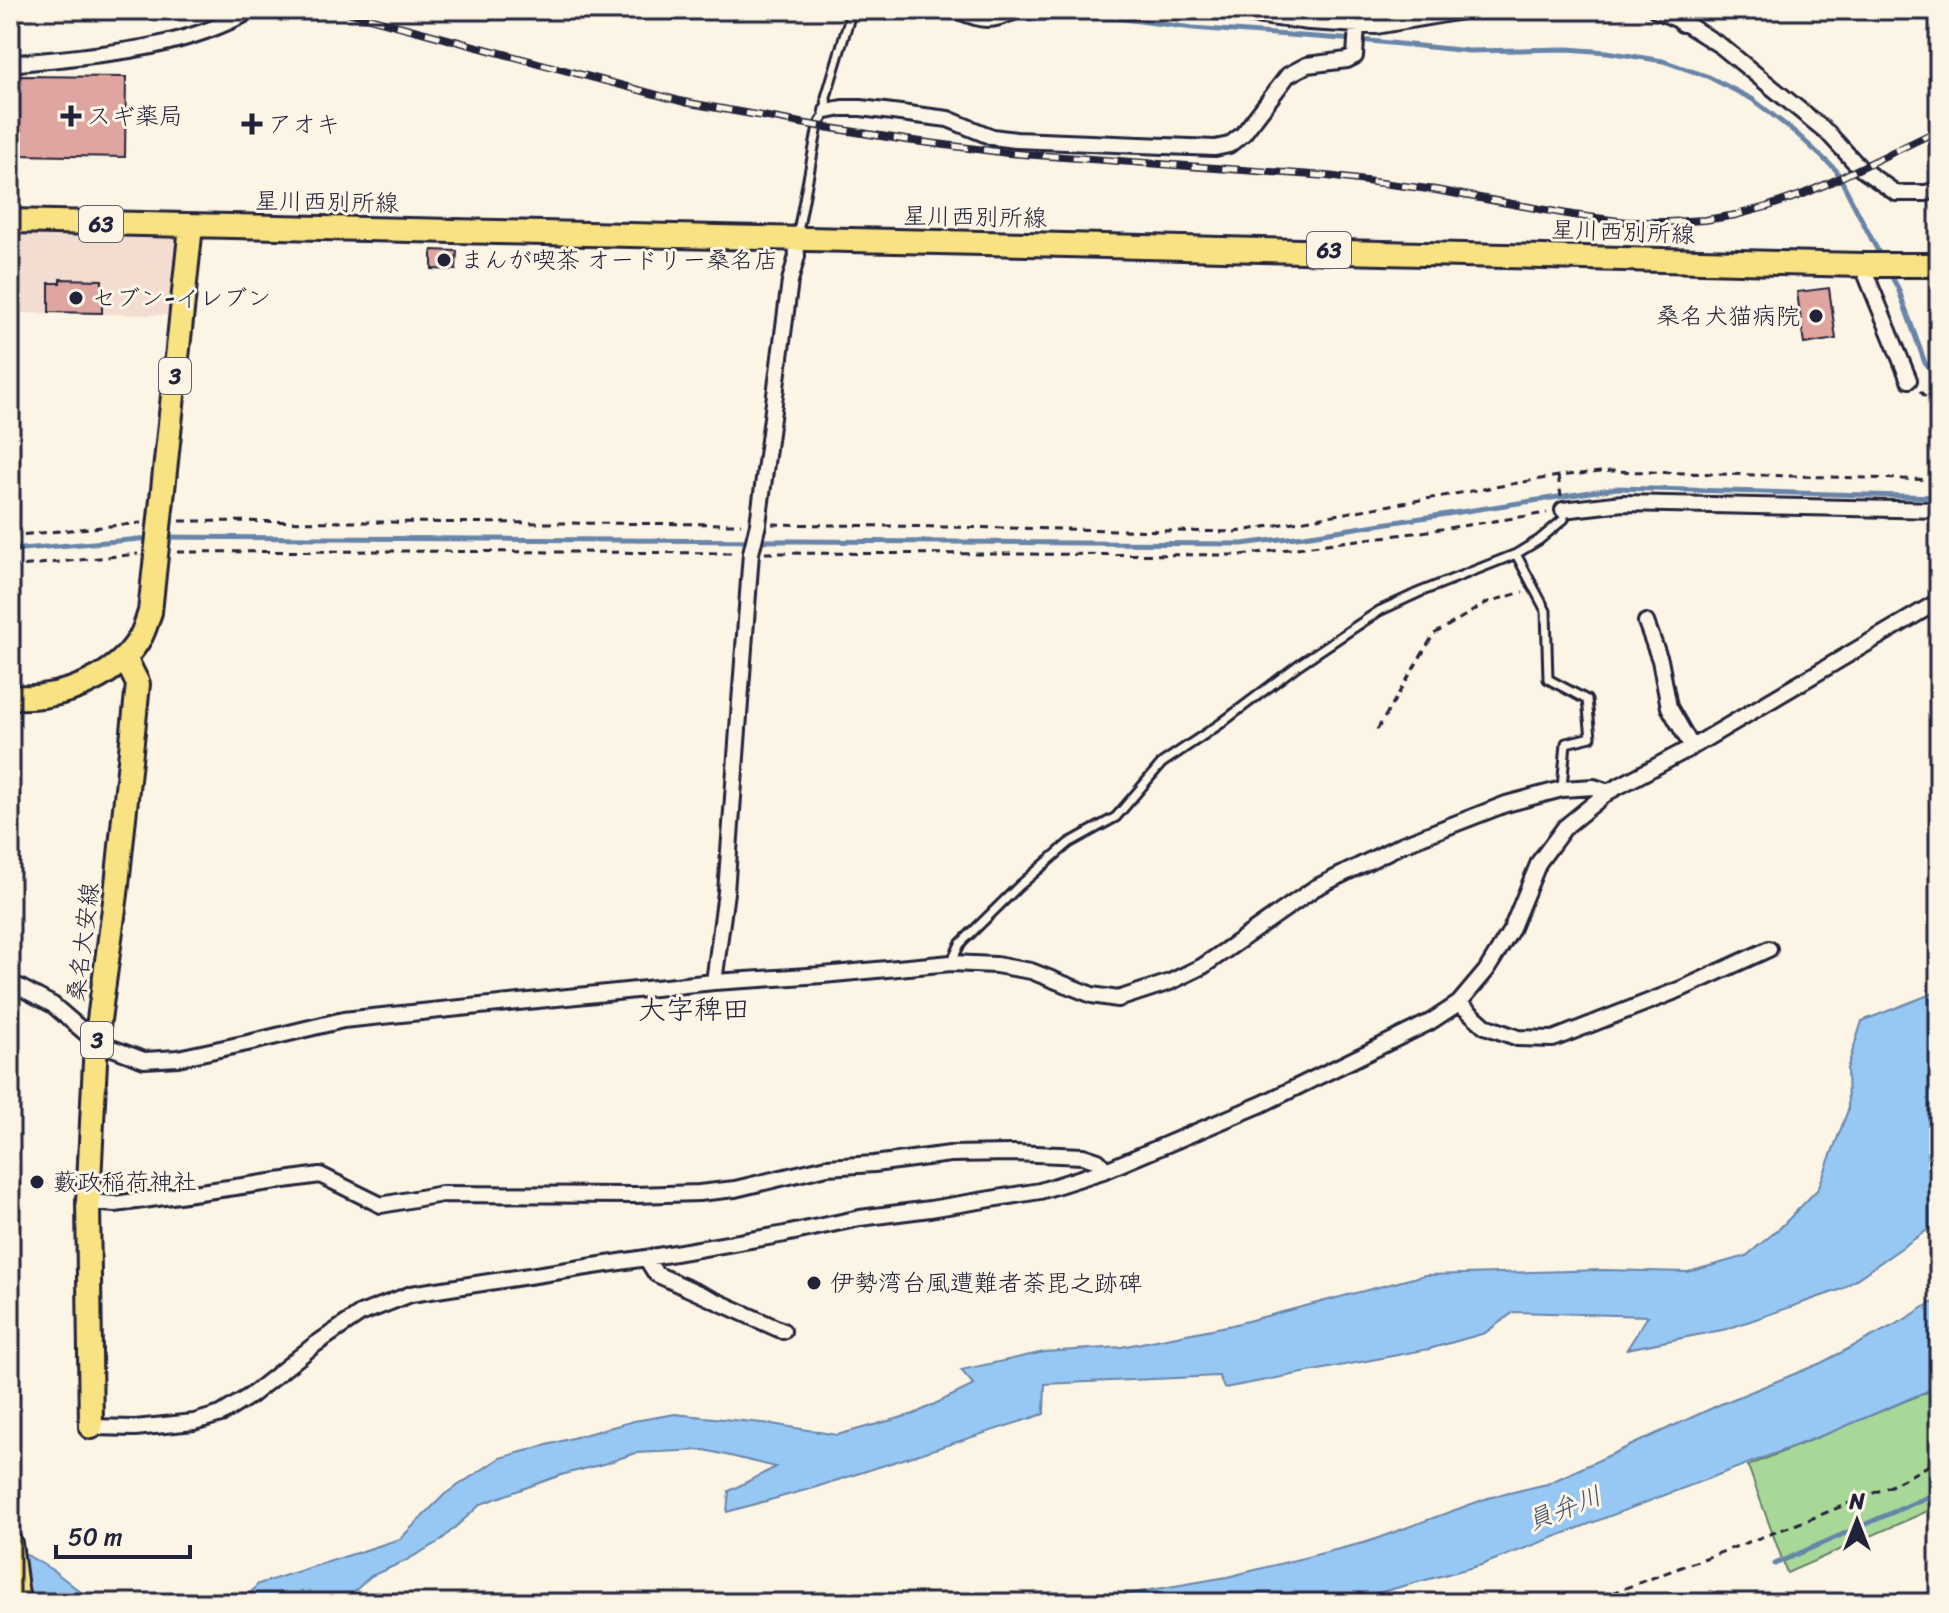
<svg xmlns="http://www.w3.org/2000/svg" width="1949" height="1613" font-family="Sriracha,'Klee One',sans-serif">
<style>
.built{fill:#f3ddd0}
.green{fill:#a8d898;stroke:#657d6a;stroke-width:2}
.water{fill:#97c7f3;stroke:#6885a9;stroke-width:2}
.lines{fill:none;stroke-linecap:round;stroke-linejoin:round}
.stream{stroke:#6885a9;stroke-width:5}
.building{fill:#dfa5a0;stroke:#22223b;stroke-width:2}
.service-casing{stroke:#22223b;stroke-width:13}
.minor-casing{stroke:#22223b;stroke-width:20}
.tertiary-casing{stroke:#22223b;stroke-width:24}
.primary-casing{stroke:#22223b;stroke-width:28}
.path{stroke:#22223b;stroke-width:3;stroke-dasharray:8 6;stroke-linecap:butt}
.service{stroke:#fcf5e5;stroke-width:7}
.minor{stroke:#fcf5e5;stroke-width:14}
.tertiary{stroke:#fcf5e5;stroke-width:18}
.primary{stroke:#f8e281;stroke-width:22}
.rail-casing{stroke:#22223b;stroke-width:8}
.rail{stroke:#fcf5e5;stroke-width:5;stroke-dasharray:15;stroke-linecap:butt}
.poi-dot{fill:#22223b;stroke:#fcf5e5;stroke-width:3}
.labels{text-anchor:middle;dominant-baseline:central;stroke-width:6;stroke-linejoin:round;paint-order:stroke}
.shield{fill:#fcf5e5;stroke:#63616e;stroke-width:2}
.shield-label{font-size:22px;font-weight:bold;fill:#22223b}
.poi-label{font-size:24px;fill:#22223b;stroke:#fcf5e5;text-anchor:start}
.street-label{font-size:24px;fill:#22223b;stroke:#fcf5e5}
.water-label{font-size:26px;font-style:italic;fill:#455472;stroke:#fcf5e5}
.quarter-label{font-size:28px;fill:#22223b;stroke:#fcf5e5}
</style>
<rect width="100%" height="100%" fill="#fcf5e5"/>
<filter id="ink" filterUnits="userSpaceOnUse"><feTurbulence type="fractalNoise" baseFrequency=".0125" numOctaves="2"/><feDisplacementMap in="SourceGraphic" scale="16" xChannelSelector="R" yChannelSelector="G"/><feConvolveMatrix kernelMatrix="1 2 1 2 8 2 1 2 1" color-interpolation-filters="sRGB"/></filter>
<g filter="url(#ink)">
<!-- built -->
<path class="built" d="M 10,235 L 173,239 L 177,252 L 168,315 L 10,313 Z"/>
<!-- green -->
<path class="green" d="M 1939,1387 L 1939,1506 L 1787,1573 L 1748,1466 Z"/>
<!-- water -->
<path class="water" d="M 1939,991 L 1939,1222 L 1842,1289 L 1727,1329 L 1627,1349 L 1648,1316 L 1514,1312 L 1485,1333 L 1429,1349 L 1224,1388 L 1219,1376 L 1045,1384 L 1044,1414 L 813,1488 L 727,1512 L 729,1491 L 776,1467 L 705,1450 L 635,1453 L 607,1463 L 561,1475 L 481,1504 L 440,1541 L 405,1561 L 371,1576 L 342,1603 L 242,1603 L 258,1584 L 400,1539 L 445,1494 L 500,1458 L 634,1421 L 675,1414 L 772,1424 L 837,1435 L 914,1414 L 974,1385 L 961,1370 L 1044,1352 L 1121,1347 L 1232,1325 L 1425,1275 L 1603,1270 L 1688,1272 L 1746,1256 L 1780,1228 L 1818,1189 L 1848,1110 L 1847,1069 L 1862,1021 Z
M 1939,1301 L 1939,1386 L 1839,1429 L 1481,1565 L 1341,1603 L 1075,1603 L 1227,1577 L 1367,1542 L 1488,1498 L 1547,1484 L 1721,1404 L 1821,1363 L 1902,1321 L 1931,1303 Z
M 22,1552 L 54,1571 L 95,1603 L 22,1603 Z"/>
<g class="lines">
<!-- stream -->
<path class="stream" d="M 1016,15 L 1029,20 L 1101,16 L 1193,28 L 1370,41 L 1469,51 L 1568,49 L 1607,52 L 1663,61 L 1709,77 L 1752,99 L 1796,133 L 1836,170 L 1882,259
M 10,102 L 18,69
M 1889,272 L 1898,288 L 1925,363 L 1939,381
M 162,537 L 1242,544 L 1304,536 L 1617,488 L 1939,497
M 10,550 L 153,538
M 1775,1564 L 1939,1492"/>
</g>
<!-- building -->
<path class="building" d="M 17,76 L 126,77 L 125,157 L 16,155 Z
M 432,250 L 457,251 L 456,270 L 432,269 Z
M 60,279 L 102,280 L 102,313 L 49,312 L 49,283 L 60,283 Z
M 1829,288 L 1836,339 L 1804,344 L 1797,292 Z"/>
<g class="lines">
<!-- service casing -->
<g class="service-casing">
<path id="service" d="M 797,237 L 818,126 L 827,111 L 826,97 L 852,10
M 1516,554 L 1546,611 L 1548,679 L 1587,700 L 1591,737 L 1566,743 L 1562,788
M 951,963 L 960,944 L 1019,886 L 1069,843 L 1116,817 L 1162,763 L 1220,724 L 1298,665 L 1379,611 L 1420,592 L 1516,554 L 1539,540 L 1564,519 L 1563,510"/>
</g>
<!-- minor casing -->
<g class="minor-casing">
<path id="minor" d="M 957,10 C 984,22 991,22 1018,10
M 1215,10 L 1309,22 L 1376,26 L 1468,10
M 1656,10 L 1683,22 L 1721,46 L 1828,133 L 1860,168 L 1896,193 L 1926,193 L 1939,189
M 10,64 C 92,55 178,52 252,10
M 827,111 L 842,108 L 861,108 L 948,119 L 992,137 L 1016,140 L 1215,148 L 1229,145 L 1243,134 L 1288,75 L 1307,65 L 1347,60 L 1355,56 L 1357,25
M 1862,265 L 1909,380
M 1563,510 L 1623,503 L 1939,510
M 1646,622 L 1660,660 L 1669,707 L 1692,747
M 10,982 L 53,1005 L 96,1042 L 144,1060 L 178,1058 L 252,1042 L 343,1020 L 714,982 L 823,975 L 951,963 L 996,965 L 1031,971 L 1092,995 L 1118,999 L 1170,982 L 1203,966 L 1315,888 L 1403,844 L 1506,804 L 1562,789 L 1594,787 L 1608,792
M 714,982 L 726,892 L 751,553 L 758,524 L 790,281 L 797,256 L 796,240
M 1459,1003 L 1485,1026 L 1518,1038 L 1553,1039 L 1681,989 L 1769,949
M 88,1202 L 115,1204 L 320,1175 L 381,1205 L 442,1194 L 635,1195 L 699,1193 L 735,1189 L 827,1167 L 874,1164 L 950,1154 L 1013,1153 L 1083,1156 L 1098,1161 L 1106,1170
M 646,1258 L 656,1274 L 783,1331
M 91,1427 L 135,1428 L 194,1422 L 221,1414 L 250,1396 L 313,1346 L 360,1314 L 411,1294 L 646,1258 L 785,1234 L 860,1218 L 930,1209 L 1040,1191 L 1106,1170 L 1262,1104 L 1430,1022 L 1459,1003 L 1486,971 L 1511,930 L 1539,862 L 1565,827 L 1608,792 L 1692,747 L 1939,601"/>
</g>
<!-- tertiary casing -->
<g class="tertiary-casing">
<path id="tertiary" d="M 1683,22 L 1686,10"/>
</g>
<!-- primary casing -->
<g class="primary-casing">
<path id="primary" d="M 10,221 C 627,236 1245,247 1862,265 L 1939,265
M 10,697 C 20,697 31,698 42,696 C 80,691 122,671 141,636 C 145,629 147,620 150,612 L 191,226
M 91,1427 L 88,1202 L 96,1042 L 116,894 L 138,684 L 125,658
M 10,1543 L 18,1603"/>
</g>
<!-- path -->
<path class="path" d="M 1920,391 L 1939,412
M 1558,476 L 1561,496
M 180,521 L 741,524
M 772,524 L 1236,532 L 1558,476 L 1611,471 L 1939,480
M 10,536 L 141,523
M 177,552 L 392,551 L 734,553
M 765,553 L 1241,555 L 1421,532 L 1547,513
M 10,567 L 138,554
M 1377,730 L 1434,634 L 1488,602 L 1523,592
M 1585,1603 L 1813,1518 L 1891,1486 L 1939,1460"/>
<!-- service -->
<use href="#service" class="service"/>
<!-- minor -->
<use href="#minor" class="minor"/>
<!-- tertiary -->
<use href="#tertiary" class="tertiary"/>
<!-- primary -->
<use href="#primary" class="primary"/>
<!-- rail casing -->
<g class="rail-casing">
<path id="rail" d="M 339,10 L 684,102 L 818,126 L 906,140 L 1008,153 L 1327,176 L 1436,190 L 1573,215 L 1627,222 L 1668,222 L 1705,220 L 1736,215 L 1766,207 L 1801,195 L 1829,183 L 1939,130"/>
</g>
<!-- rail -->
<use href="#rail" class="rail"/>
</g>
</g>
<!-- markers -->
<g class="poi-dot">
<path d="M67 104h8v8h8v8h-8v8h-8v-8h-8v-8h8z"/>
<path d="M248 112h8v8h8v8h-8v8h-8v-8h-8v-8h8z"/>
<circle cx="444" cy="260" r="8"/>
<circle cx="76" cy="298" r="8"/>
<circle cx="1816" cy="316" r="8"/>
<circle cx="37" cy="1182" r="8"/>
<circle cx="814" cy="1283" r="8"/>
</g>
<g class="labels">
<!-- shield labels -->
<g class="shield">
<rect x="79" y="206" width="44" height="36" rx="6"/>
<rect x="1307" y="232" width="44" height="36" rx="6"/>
<rect x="159" y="358" width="32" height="36" rx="6"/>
<rect x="81" y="1022" width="32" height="36" rx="6"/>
</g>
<g class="shield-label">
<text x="101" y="224">63</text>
<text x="1329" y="250">63</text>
<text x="175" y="376">3</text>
<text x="97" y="1040">3</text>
</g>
<!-- poi labels -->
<g class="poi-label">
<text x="87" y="116">スギ薬局</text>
<text x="268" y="124">アオキ</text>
<text x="460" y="260">まんが喫茶 オードリー桑名店</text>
<text x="92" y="298">セブン-イレブン</text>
<text x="1800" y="316" text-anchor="end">桑名犬猫病院</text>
<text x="53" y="1182">藪政稲荷神社</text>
<text x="830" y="1283">伊勢湾台風遭難者荼毘之跡碑</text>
</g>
<!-- street labels -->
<g class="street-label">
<text transform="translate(327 202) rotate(1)">星川西別所線</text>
<text transform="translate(975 217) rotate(1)">星川西別所線</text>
<text transform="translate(1623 232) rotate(2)">星川西別所線</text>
<text transform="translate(83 942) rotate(-83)">桑名大安線</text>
</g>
<!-- water labels -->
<g class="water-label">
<text transform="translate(1564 1508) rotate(-21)">員弁川</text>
</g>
<!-- quarter labels -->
<g class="quarter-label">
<text x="694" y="1009">大字稗田</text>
</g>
</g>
<!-- margin -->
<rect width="1949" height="1613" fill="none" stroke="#fcf5e5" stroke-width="40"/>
<rect x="20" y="20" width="1909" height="1573" fill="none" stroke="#22223b" stroke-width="3" filter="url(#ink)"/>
<!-- north arrow -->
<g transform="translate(1857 1521)" stroke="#fcf5e5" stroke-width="6" paint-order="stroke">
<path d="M0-6L14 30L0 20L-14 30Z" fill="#22223b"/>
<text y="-12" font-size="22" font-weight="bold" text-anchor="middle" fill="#22223b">N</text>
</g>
<!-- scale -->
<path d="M56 1545v12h134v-12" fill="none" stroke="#22223b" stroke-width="4"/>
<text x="68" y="1545" font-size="24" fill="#22223b" stroke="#fcf5e5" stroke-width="6" paint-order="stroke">50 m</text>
</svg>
